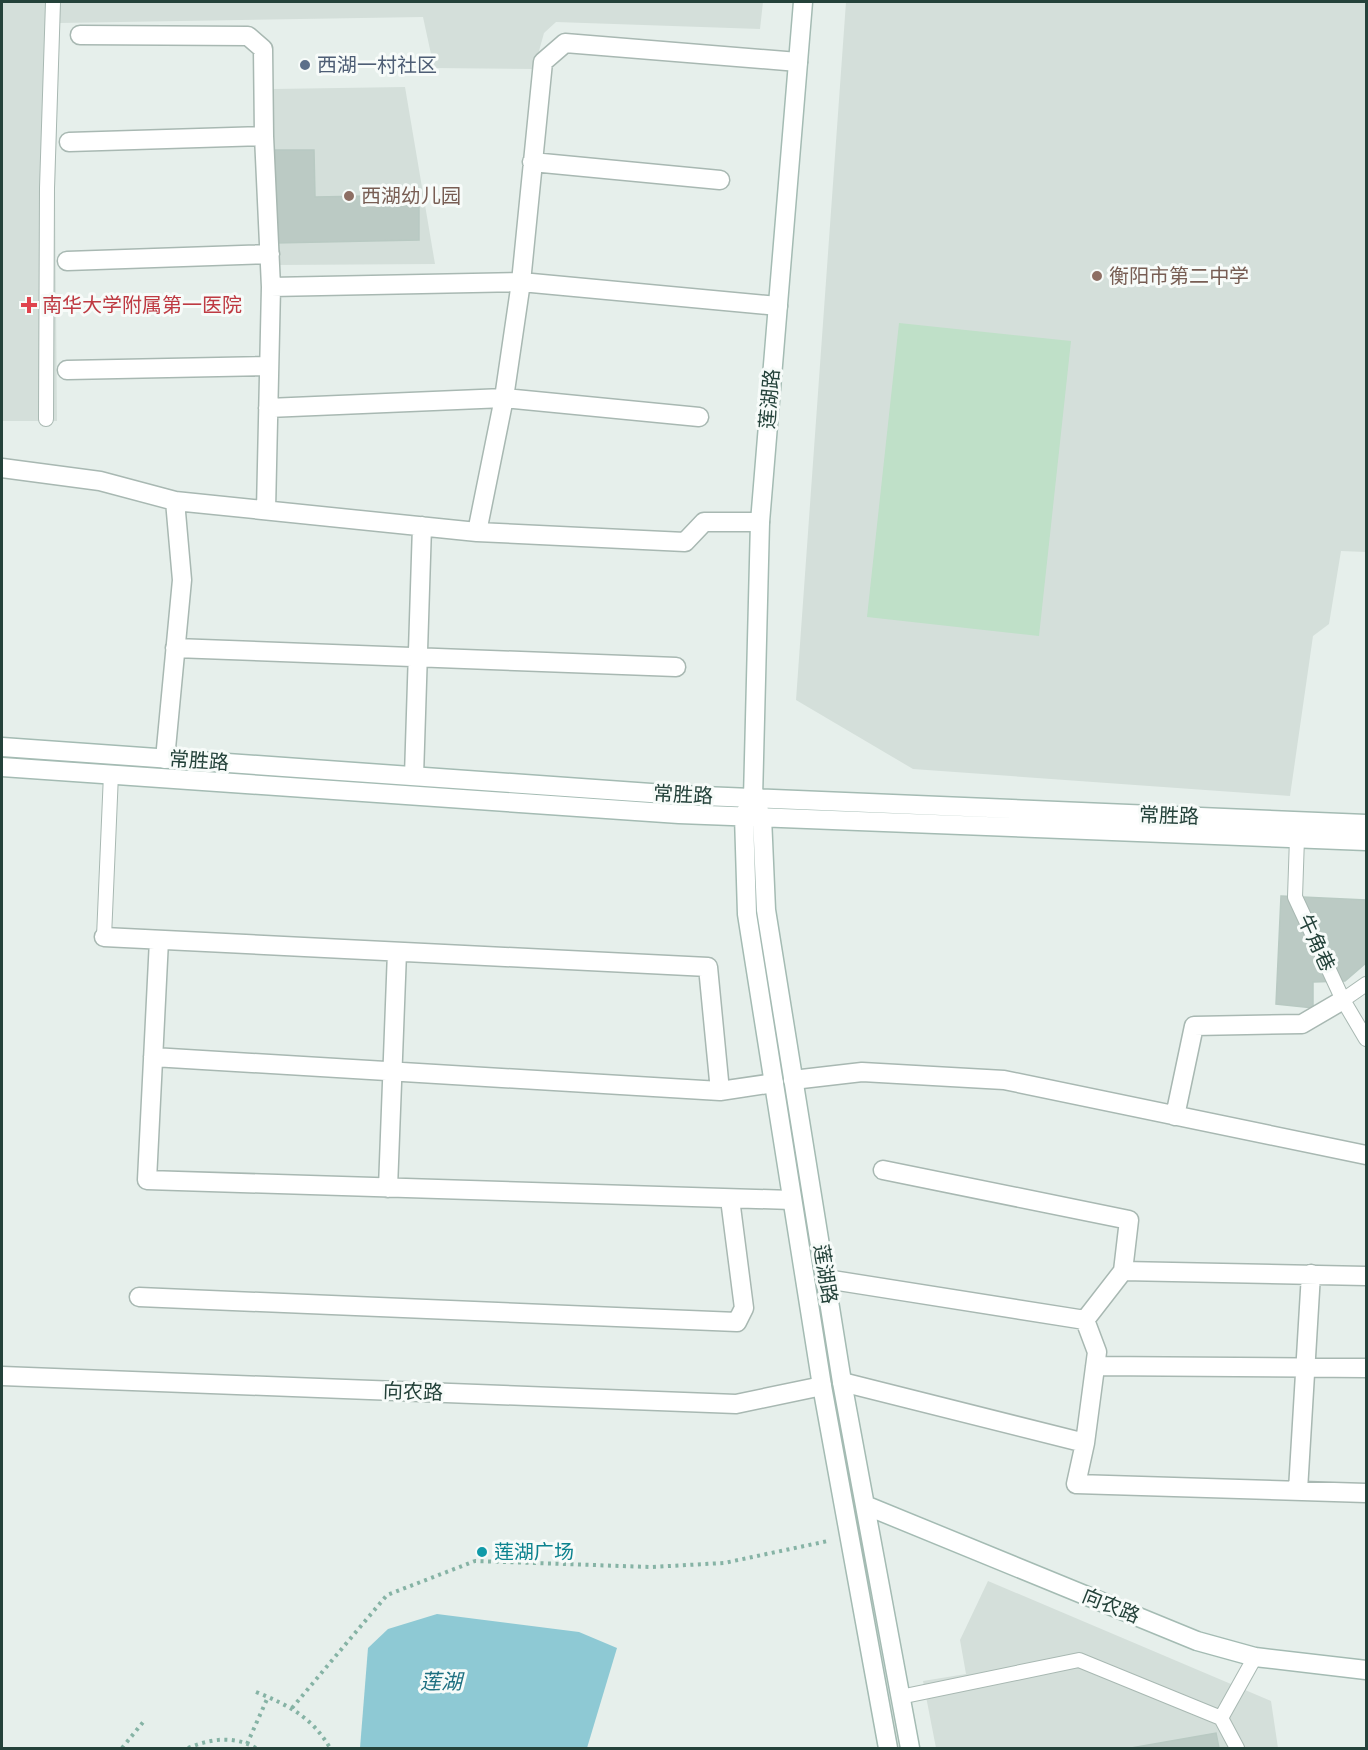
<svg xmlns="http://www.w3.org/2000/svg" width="1368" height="1750" font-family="Karla,'Noto Sans SC',sans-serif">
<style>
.built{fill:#d4dfda}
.green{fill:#bfe0c8}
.water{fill:#8ec9d4}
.building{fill:#bbcac4;stroke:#b8c9c2;stroke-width:1.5}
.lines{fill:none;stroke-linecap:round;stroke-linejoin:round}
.lane-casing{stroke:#a8b8b2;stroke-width:16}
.street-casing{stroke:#a8b8b2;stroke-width:21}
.secondary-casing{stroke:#a4bbb3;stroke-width:21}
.path{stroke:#86b3a5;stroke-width:4;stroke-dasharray:3 4.5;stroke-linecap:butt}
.lane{stroke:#fff;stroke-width:14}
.street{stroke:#fff;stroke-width:18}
.secondary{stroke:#fff;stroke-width:18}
.service-dot{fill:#5c6f8a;stroke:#f7fbf9;stroke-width:2}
.education-dot{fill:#8d6e63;stroke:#f7fbf9;stroke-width:2}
.health-dot{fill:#e0444e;stroke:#f7fbf9;stroke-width:2}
.culture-dot{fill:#0f9aa8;stroke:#f7fbf9;stroke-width:2}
.labels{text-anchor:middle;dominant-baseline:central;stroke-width:6;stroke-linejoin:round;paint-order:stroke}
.service-label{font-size:20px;fill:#4e5e75;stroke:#f7fbf9;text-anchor:start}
.education-label{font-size:20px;fill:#785e54;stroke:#f7fbf9;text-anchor:start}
.health-label{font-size:20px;fill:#be3a42;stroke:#f7fbf9;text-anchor:start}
.street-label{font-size:20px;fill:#24423a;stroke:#f7fbf9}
.culture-label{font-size:20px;fill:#0d838f;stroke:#f7fbf9;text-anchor:start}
.water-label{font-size:21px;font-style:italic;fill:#1c6f80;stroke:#f7fbf9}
</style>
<rect width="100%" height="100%" fill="#e6efeb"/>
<!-- built -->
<path class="built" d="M 2,2 L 763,2 L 760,29 L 556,22 L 544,33 L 534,69 L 434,68 L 423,17 L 60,23 L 55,189 L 57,421 L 2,421 Z
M 846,2 L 1366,2 L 1366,552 L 1341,551 L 1329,624 L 1313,636 L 1290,796 L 913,769 L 796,700 Z
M 405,87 L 435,264 L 277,265 L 273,89 Z
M 988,1581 L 1271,1701 L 1278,1748 L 936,1748 L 923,1681 L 966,1674 L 960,1640 Z"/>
<!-- green -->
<path class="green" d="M 899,323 L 1071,341 L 1039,636 L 867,617 Z"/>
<!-- water -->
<path class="water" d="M 437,1614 L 579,1632 L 617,1648 L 587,1748 L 360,1748 L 368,1648 L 388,1629 Z"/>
<!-- building -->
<path class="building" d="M 273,150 L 314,150 L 315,197 L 419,195 L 419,240 L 275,243 Z
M 1281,896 L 1366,900 L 1366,963 L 1345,981 L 1313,982 L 1313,1008 L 1276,1004 Z
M 1216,1733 L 1219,1748 L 1131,1748 Z"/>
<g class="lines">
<!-- lane casing -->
<g class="lane-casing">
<path id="lane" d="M 46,419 L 47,188 L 53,2
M 1297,838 L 1295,897 L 1343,1000 L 1366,1039
M 104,937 L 111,774
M 1343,1000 L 1366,984
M 900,1697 L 1079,1660 L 1221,1718 L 1237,1748
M 1221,1718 L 1255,1657"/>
</g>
<!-- street casing -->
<g class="street-casing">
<path id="street" d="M 80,35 L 248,36 L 263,49 L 264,136 L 271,287 L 266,510
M 69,142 L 264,136
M 532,162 L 720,180
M 67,261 L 270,254
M 271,287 L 521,282 L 778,306
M 67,370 L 269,366
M 268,408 L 504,398 L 699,417
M 2,468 L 100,481 L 175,501 L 477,532 L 685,542 L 704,522 L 760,522
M 477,532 L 504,398 L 521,282 L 543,62 L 565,43 L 798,62
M 175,648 L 676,667
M 165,759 L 182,580 L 175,501
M 414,776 L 422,526
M 104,937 L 708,967 L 720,1091
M 159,940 L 147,1180 L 792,1200
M 153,1057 L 720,1091 L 774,1083
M 793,1080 L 862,1072 L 1004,1080 L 1366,1155
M 1175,1116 L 1194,1026 L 1302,1024 L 1343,1000
M 883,1170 L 1129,1220 L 1123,1271 L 1085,1320 L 1097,1352 L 1085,1443 L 1076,1484 L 1366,1493
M 388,1188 L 397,952
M 1123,1271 L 1366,1276
M 826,1279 L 1085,1320
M 139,1297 L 737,1322 L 744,1308 L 730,1199
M 1095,1366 L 1366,1368
M 2,1376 L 736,1404 L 822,1386
M 842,1382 L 1085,1443
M 1298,1490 L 1311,1274"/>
</g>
<!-- secondary casing -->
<g class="secondary-casing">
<path id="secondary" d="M 803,2 L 760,522 L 753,798 L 744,816 L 747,914 L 822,1386 L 888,1748
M 2,747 L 679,795 L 1366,824
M 2,767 L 679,814 L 1366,841
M 757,807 L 762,817 L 766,910 L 842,1382 L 910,1748
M 865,1505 L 1197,1641 L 1255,1657 L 1366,1670"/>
</g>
<!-- path -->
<path class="path" d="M 256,1692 C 288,1705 312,1717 330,1748
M 292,1708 L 387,1595 L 475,1561 L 651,1567 L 724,1563 L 828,1541
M 247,1744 L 268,1697
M 122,1748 L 144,1721
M 188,1748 C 210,1739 233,1735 256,1748"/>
<!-- lane -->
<use href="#lane" class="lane"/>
<!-- street -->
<use href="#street" class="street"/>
<!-- secondary -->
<use href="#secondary" class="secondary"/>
</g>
<!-- markers -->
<circle class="service-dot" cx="305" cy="65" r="6"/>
<g class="education-dot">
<circle cx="349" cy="196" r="6"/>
<circle cx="1097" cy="276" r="6"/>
</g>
<path class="health-dot" d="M26 296h6v6h6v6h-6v6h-6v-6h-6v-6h6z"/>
<circle class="culture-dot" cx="482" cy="1552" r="6"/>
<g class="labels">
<!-- service labels -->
<g class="service-label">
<text x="317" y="65">西湖一村社区</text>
</g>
<!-- education labels -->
<g class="education-label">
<text x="361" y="196">西湖幼儿园</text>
<text x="1109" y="276">衡阳市第二中学</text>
</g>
<!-- health labels -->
<g class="health-label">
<text x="42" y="305">南华大学附属第一医院</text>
</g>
<!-- street labels -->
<g class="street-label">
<text transform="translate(770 399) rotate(-85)">莲湖路</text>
<text transform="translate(199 761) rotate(4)">常胜路</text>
<text transform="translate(683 795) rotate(3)">常胜路</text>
<text transform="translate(1169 816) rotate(2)">常胜路</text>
<text transform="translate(1316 943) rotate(65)">牛角巷</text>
<text transform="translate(825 1274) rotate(81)">莲湖路</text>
<text transform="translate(413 1392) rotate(2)">向农路</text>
<text transform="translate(1111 1606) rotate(22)">向农路</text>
</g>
<!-- culture labels -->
<g class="culture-label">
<text x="494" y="1552">莲湖广场</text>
</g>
<!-- water labels -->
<g class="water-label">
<text x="441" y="1682">莲湖</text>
</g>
</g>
<!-- border -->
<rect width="1368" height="1750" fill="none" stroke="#24423a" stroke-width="6"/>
</svg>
